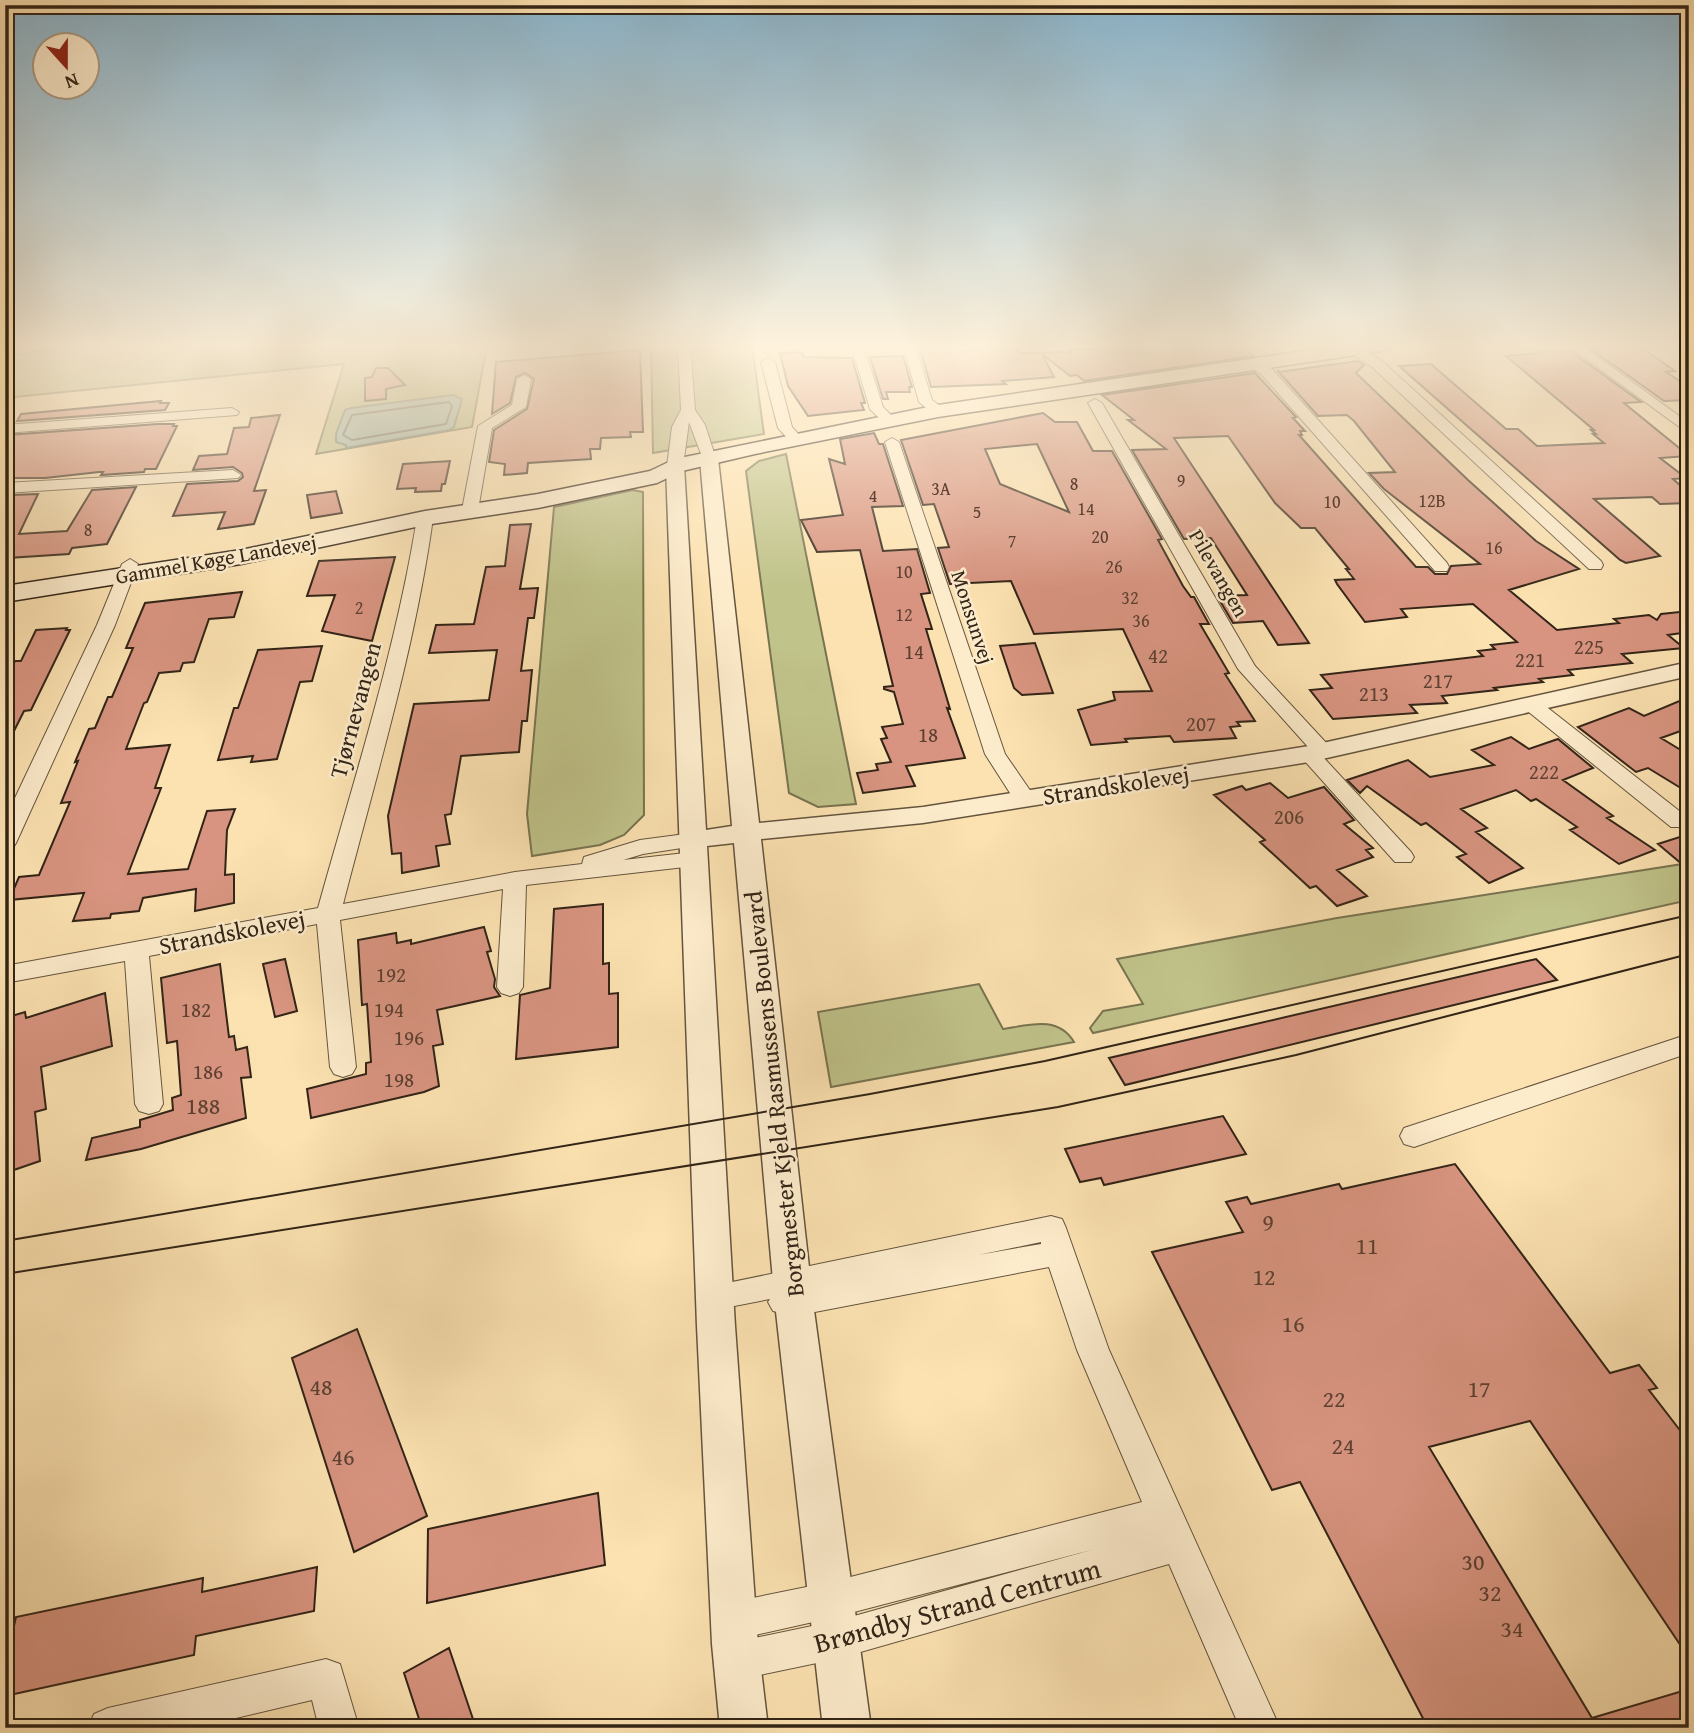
<svg xmlns="http://www.w3.org/2000/svg" width="1694" height="1733" font-family="'Gentium Book Plus',serif">
<style>
.green{fill:#c0c38a;stroke:#797450;stroke-width:2}
.water{fill:#a0bdb2;stroke:#748074;stroke-width:2}
.lines{fill:none;stroke-linecap:round;stroke-linejoin:round}
.shore{stroke:#697064;stroke-width:2}
.building{fill:#d89480;stroke:#322417;stroke-width:2;fill-rule:evenodd}
.minor-casing{stroke:#64543e;stroke-width:2}
.tertiary-casing{stroke:#64543e;stroke-width:3}
.secondary-casing{stroke:#322417;stroke-width:3}
.minor{fill:#fdeccc;fill-rule:evenodd}
.tertiary{fill:#fdeccc;fill-rule:evenodd}
.secondary{fill:#fdeccc;fill-rule:evenodd}
.tram{stroke:#322417;stroke-width:2}
.labels{text-anchor:middle;dominant-baseline:central;stroke-width:5;stroke-linejoin:round;paint-order:stroke}
.far-number-label{font-size:18px;fill:#5c4031}
.far-street-label{font-size:21px;fill:#322417;stroke:#fdeccc}
.number-label{font-size:21px;fill:#5c4031}
.street-label{font-size:24px;fill:#322417;stroke:#fdeccc}
.near-number-label{font-size:24px;fill:#5c4031}
.near-street-label{font-size:28px;fill:#322417;stroke:#fdeccc}
</style>
<rect width="100%" height="100%" fill="#fce2b1"/>
<filter id="stains"><feTurbulence type="fractalNoise" baseFrequency=".00286" numOctaves="4"/><feColorMatrix values="0 0 0 0 .2 0 0 0 0 .09 0 0 0 0 .02 0 0 0 .5 -.17"/></filter>
<radialGradient id="worn" r=".72"><stop offset=".6" stop-color="#630" stop-opacity="0"/><stop offset="1" stop-color="#630" stop-opacity=".3"/></radialGradient>
<!-- green -->
<path class="green" d="M 97,345 L 487,345 L 472,427 L 316,454 L 344,364 L 5,398 L 5,356 Z
M 651,345 L 752,345 L 764,434 L 653,453 Z
M 786,454 L 856,804 L 818,807 L 789,793 L 746,471 L 759,461 Z
M 633,490 L 643,492 L 644,815 L 624,835 L 600,845 L 532,856 L 527,814 L 554,507 Z
M 1689,863 L 1689,900 L 1093,1033 L 1090,1028 L 1103,1011 L 1143,1004 L 1117,959 L 1337,918 Z
M 979,984 L 1003,1029 C 1029,1025 1058,1015 1074,1042 L 831,1087 L 818,1012 Z"/>
<!-- water -->
<path class="water" d="M 5,345 L 97,345 L 5,356 Z
M 453,395 L 462,399 L 454,427 L 450,430 L 346,448 L 346,445 L 336,442 L 336,434 L 345,410 L 351,408 Z"/>
<g class="lines">
<!-- shore -->
<path class="shore" d="M 449,402 L 452,406 L 446,424 L 352,440 L 343,435 L 352,415 Z"/>
</g>
<!-- building -->
<path class="building" d="M 919,345 L 1015,345 L 1020,353 L 1072,352 L 1070,350 L 1176,345 L 1238,345 L 1254,356 L 1084,381 L 1077,375 L 1070,376 L 1042,354 L 1054,377 L 1002,381 L 1006,384 L 931,387 Z
M 1601,345 L 1638,345 L 1675,371 L 1666,372 L 1689,387 L 1689,400 L 1664,401 L 1591,349 L 1604,347 Z
M 640,350 L 643,432 L 630,432 L 631,437 L 601,438 L 600,449 L 590,449 L 591,459 L 528,463 L 527,473 L 504,475 L 505,464 L 489,462 L 494,430 L 527,409 L 534,379 L 525,373 L 516,377 L 510,403 L 492,414 L 496,362 Z
M 1569,350 L 1641,402 L 1624,403 L 1689,456 L 1660,458 L 1686,478 L 1673,479 L 1689,493 L 1689,503 L 1660,504 L 1652,497 L 1594,499 L 1660,556 L 1626,563 L 1620,560 L 1399,366 L 1431,364 L 1506,429 L 1518,429 L 1537,446 L 1604,443 L 1593,434 L 1596,434 L 1591,430 L 1594,430 L 1506,356 L 1541,353 L 1538,351 Z
M 802,352 L 803,357 L 852,358 L 865,403 L 861,403 L 864,410 L 808,416 L 788,386 L 780,353 Z
M 903,356 L 912,387 L 909,387 L 910,392 L 886,392 L 888,399 L 883,399 L 870,357 Z
M 1358,361 L 1364,365 L 1356,373 L 1468,480 L 1536,541 L 1579,569 L 1509,590 L 1557,630 L 1619,623 L 1614,619 L 1649,615 L 1657,620 L 1661,614 L 1689,611 L 1689,632 L 1668,635 L 1684,648 L 1622,654 L 1632,663 L 1568,670 L 1573,675 L 1539,679 L 1543,682 L 1494,688 L 1497,690 L 1442,696 L 1447,703 L 1410,705 L 1417,713 L 1333,719 L 1310,690 L 1332,688 L 1321,675 L 1483,656 L 1478,651 L 1495,649 L 1491,645 L 1517,642 L 1473,604 L 1401,609 L 1407,617 L 1365,622 L 1337,584 L 1335,580 L 1354,579 L 1346,569 L 1349,569 L 1315,528 L 1301,528 L 1275,503 L 1228,436 L 1174,438 L 1309,643 L 1278,645 L 1263,621 L 1233,623 L 1217,596 L 1247,595 L 1211,538 L 1184,539 L 1132,450 L 1166,449 L 1128,420 L 1134,420 L 1102,395 L 1255,373 L 1296,417 L 1293,418 L 1305,431 L 1300,431 L 1302,435 L 1299,435 L 1416,567 L 1428,567 L 1435,574 L 1447,574 L 1451,566 L 1480,564 L 1384,489 L 1369,473 L 1395,472 L 1354,421 L 1347,415 L 1318,416 L 1277,370 L 1279,372 Z
M 376,368 L 388,368 L 405,385 L 386,389 L 386,399 L 365,401 L 365,378 L 372,377 Z
M 161,401 L 160,403 L 169,403 L 165,410 L 17,421 L 21,414 Z
M 1043,413 L 1055,422 L 1077,422 L 1093,451 L 1112,451 L 1162,539 L 1158,540 L 1183,586 L 1191,597 L 1194,597 L 1209,624 L 1200,624 L 1229,673 L 1225,674 L 1255,721 L 1237,722 L 1240,726 L 1230,727 L 1236,738 L 1174,742 L 1170,736 L 1125,739 L 1127,742 L 1091,745 L 1078,710 L 1115,700 L 1113,692 L 1152,691 L 1123,629 L 1034,634 L 1011,581 L 950,584 L 938,548 L 949,547 L 934,504 L 923,505 L 901,440 ZM 1037,444 L 1069,512 L 1000,484 L 985,449 Z
M 280,415 L 254,491 L 266,490 L 254,524 L 218,529 L 225,512 L 173,516 L 187,484 L 238,481 L 243,477 L 242,473 L 233,467 L 193,470 L 199,456 L 227,454 L 234,428 L 249,427 L 251,418 Z
M 158,424 L 174,424 L 173,426 L 177,426 L 156,469 L 145,469 L 144,472 L 101,475 L 103,472 L 99,472 L 45,478 L 5,478 L 7,435 Z
M 874,433 L 879,444 L 883,444 L 903,506 L 872,507 L 883,551 L 917,549 L 930,593 L 921,594 L 932,629 L 926,629 L 950,709 L 947,708 L 965,758 L 906,766 L 915,786 L 863,793 L 857,773 L 878,770 L 876,764 L 891,762 L 881,739 L 887,738 L 882,727 L 903,724 L 894,692 L 884,689 L 884,687 L 893,686 L 860,550 L 817,552 L 801,520 L 843,515 L 829,459 L 845,464 L 840,439 Z
M 450,461 L 445,484 L 442,484 L 441,491 L 415,492 L 416,488 L 397,489 L 403,464 Z
M 136,487 L 107,544 L 72,548 L 69,554 L 8,558 L 5,564 L 5,506 L 11,495 L 38,494 L 19,534 L 67,531 L 92,490 Z
M 336,491 L 342,513 L 311,518 L 307,495 Z
M 531,524 L 520,589 L 538,588 L 534,618 L 528,618 L 521,671 L 532,670 L 527,721 L 522,721 L 519,752 L 461,756 L 451,814 L 445,815 L 450,844 L 436,846 L 439,866 L 402,873 L 401,853 L 392,854 L 388,816 L 414,704 L 489,700 L 497,650 L 429,653 L 436,625 L 474,624 L 486,567 L 505,566 L 510,525 Z
M 395,557 L 372,641 L 322,631 L 335,595 L 307,596 L 319,561 Z
M 242,592 L 234,617 L 209,619 L 194,662 L 183,663 L 180,671 L 159,673 L 147,702 L 144,703 L 126,749 L 170,745 L 155,788 L 161,788 L 128,874 L 188,869 L 207,811 L 235,809 L 227,830 L 225,875 L 234,874 L 234,903 L 195,911 L 196,889 L 143,898 L 139,911 L 111,914 L 110,918 L 73,921 L 84,893 L 9,900 L 19,877 L 39,875 L 70,802 L 61,803 L 78,761 L 75,762 L 89,729 L 95,728 L 108,697 L 112,697 L 133,648 L 126,648 L 145,603 Z
M 67,628 L 66,630 L 70,630 L 31,710 L 24,711 L 5,749 L 5,681 L 15,661 L 21,661 L 36,630 Z
M 1035,643 L 1053,693 L 1022,695 L 1014,688 L 1000,646 Z
M 322,646 L 312,681 L 300,682 L 277,759 L 251,762 L 253,756 L 218,760 L 234,708 L 238,708 L 258,650 Z
M 1689,697 L 1689,728 L 1661,738 L 1689,755 L 1689,793 L 1648,768 L 1636,772 L 1578,727 L 1629,708 L 1644,716 Z
M 1511,737 L 1529,749 L 1558,739 L 1593,768 L 1563,780 L 1613,816 L 1607,818 L 1655,850 L 1619,864 L 1570,830 L 1577,827 L 1536,799 L 1531,801 L 1516,790 L 1461,809 L 1487,828 L 1476,832 L 1523,868 L 1489,883 L 1457,857 L 1466,854 L 1426,823 L 1421,825 L 1367,786 L 1360,793 L 1347,780 L 1408,760 L 1430,777 L 1494,765 L 1472,750 Z
M 1270,783 L 1288,798 L 1324,787 L 1354,820 L 1344,824 L 1373,848 L 1366,850 L 1373,857 L 1337,870 L 1367,896 L 1337,906 L 1316,886 L 1310,888 L 1260,842 L 1265,840 L 1214,795 L 1242,786 L 1246,790 Z
M 1689,834 L 1689,870 L 1658,844 Z
M 603,904 L 603,964 L 609,963 L 609,994 L 618,993 L 618,1047 L 516,1059 L 520,995 L 550,988 L 554,909 Z
M 484,927 L 491,951 L 487,952 L 495,979 L 494,987 L 500,996 L 437,1010 L 443,1044 L 433,1046 L 439,1086 L 424,1092 L 311,1118 L 307,1089 L 366,1074 L 366,1063 L 371,1062 L 367,1004 L 362,1005 L 358,940 L 396,933 L 397,943 L 411,940 L 411,944 Z
M 285,959 L 297,1011 L 275,1017 L 263,964 Z
M 1536,959 L 1557,980 L 1125,1085 L 1109,1058 Z
M 220,964 L 229,1037 L 234,1036 L 236,1050 L 247,1047 L 251,1077 L 241,1078 L 246,1118 L 141,1149 L 86,1160 L 92,1138 L 140,1127 L 140,1120 L 173,1110 L 172,1098 L 181,1095 L 177,1041 L 167,1043 L 161,978 Z
M 105,993 L 112,1046 L 41,1067 L 46,1109 L 35,1112 L 40,1161 L 5,1173 L 5,1018 L 25,1012 L 26,1018 Z
M 1223,1116 L 1246,1154 L 1104,1185 L 1101,1178 L 1080,1182 L 1065,1149 Z
M 1455,1164 L 1610,1373 L 1639,1365 L 1657,1388 L 1649,1390 L 1689,1442 L 1689,1658 L 1530,1421 L 1429,1447 L 1592,1718 L 1689,1689 L 1689,1728 L 1428,1728 L 1300,1482 L 1272,1490 L 1152,1252 L 1243,1232 L 1226,1202 L 1247,1197 L 1251,1204 L 1339,1184 L 1342,1189 Z
M 357,1329 L 427,1516 L 354,1552 L 292,1358 Z
M 598,1493 L 605,1565 L 427,1603 L 428,1529 Z
M 317,1567 L 314,1611 L 196,1636 L 194,1655 L 5,1696 L 5,1666 L 16,1617 L 203,1578 L 202,1592 Z
M 449,1648 L 476,1728 L 422,1728 L 404,1673 Z"/>
<g class="lines">
<!-- minor casing -->
<g class="minor-casing">
<path id="minor" d="M 678,345 L 690,345 L 695,410 L 705,425 L 716,459 L 714,462 L 704,462 L 689,422 L 683,466 L 675,471 L 667,466 L 672,427 L 681,410 Z
M 851,345 L 863,345 L 883,407 L 896,420 L 894,423 L 884,423 L 870,409 Z
M 903,345 L 915,345 L 932,400 L 943,408 L 943,414 L 933,414 L 919,402 Z
M 1305,345 L 1320,345 L 1330,353 L 1324,357 Z
M 1354,345 L 1382,361 L 1601,561 L 1603,565 L 1601,569 L 1589,569 L 1372,367 L 1349,352 L 1349,346 Z
M 1567,345 L 1581,345 L 1689,423 L 1689,434 Z
M 768,358 L 775,362 L 792,427 L 803,439 L 801,442 L 791,442 L 778,428 L 761,362 Z
M 1253,359 L 1272,369 L 1447,563 L 1449,567 L 1447,571 L 1435,571 L 1262,375 L 1246,363 Z
M 524,375 L 531,379 L 526,407 L 492,428 L 478,510 L 470,515 L 464,513 L 462,510 L 478,426 L 512,405 L 517,379 Z
M 1095,399 L 1102,403 L 1255,666 L 1330,747 L 1333,751 L 1330,755 L 1323,757 L 1411,852 L 1414,857 L 1411,862 L 1395,862 L 1302,758 L 1299,754 L 1302,750 L 1309,748 L 1238,669 L 1088,403 Z
M 232,408 L 239,412 L 237,415 L 5,433 L 5,425 Z
M 892,438 L 899,442 L 1005,754 L 1036,799 L 1033,804 L 1017,804 L 985,754 L 885,442 Z
M 233,470 L 241,475 L 238,478 L 5,493 L 5,483 Z
M 425,513 L 433,518 C 415,649 376,776 343,904 L 515,872 L 582,864 L 584,857 L 640,840 L 693,833 L 701,835 L 704,840 L 701,845 L 643,854 L 623,860 L 694,852 L 702,854 L 705,859 L 702,864 L 694,866 L 526,885 L 523,987 L 519,993 L 510,996 L 501,993 L 497,987 L 503,889 L 340,920 L 356,1067 L 352,1074 L 343,1077 L 334,1074 L 330,1067 L 317,924 L 149,956 L 163,1104 L 159,1111 L 149,1114 L 139,1111 L 135,1104 L 125,961 L 5,983 L 5,966 L 318,908 C 354,779 396,650 417,518 Z
M 130,559 L 138,564 L 115,625 L 16,843 L 13,848 L 5,850 L 5,819 L 97,625 L 122,564 Z
M 1532,699 L 1539,701 L 1687,817 L 1687,827 L 1671,827 L 1525,709 L 1522,705 Z
M 1689,1034 L 1689,1053 L 1414,1147 L 1404,1144 L 1400,1136 L 1404,1128 Z
M 1051,1216 L 1062,1219 L 1066,1228 L 1109,1350 L 1280,1728 L 1240,1728 L 1169,1564 L 836,1659 L 736,1680 L 723,1674 L 717,1661 L 723,1648 L 736,1642 L 836,1621 L 1095,1549 L 831,1618 L 733,1640 L 720,1634 L 714,1621 L 720,1608 L 733,1602 L 831,1582 L 1142,1502 L 1077,1350 L 1049,1267 L 794,1316 L 773,1311 L 768,1302 L 770,1299 L 714,1310 L 703,1306 L 698,1297 L 703,1288 ZM 1041,1242 L 1041,1244 L 978,1255 Z
M 326,1659 L 340,1664 L 359,1728 L 319,1728 L 312,1700 L 194,1728 L 88,1728 L 94,1714 L 108,1708 Z"/>
</g>
<!-- tertiary casing -->
<g class="tertiary-casing">
<path id="tertiary" d="M 709,454 L 718,459 L 759,823 L 923,807 L 1309,746 L 1689,662 L 1689,676 L 1309,762 L 923,823 L 761,839 L 813,1303 L 871,1728 L 823,1728 L 775,1303 L 734,843 L 707,846 L 735,1326 L 758,1644 L 768,1728 L 720,1728 L 712,1644 L 697,1326 L 666,466 L 675,460 L 684,466 L 706,830 L 732,826 L 700,459 Z"/>
</g>
<!-- secondary casing -->
<g class="secondary-casing">
<path id="secondary" d="M 1344,345 L 1392,345 L 1383,351 L 938,417 L 755,454 L 682,471 L 657,483 L 538,508 L 425,525 L 241,564 L 5,602 L 5,586 L 241,550 L 425,511 L 538,494 L 650,471 L 675,459 L 938,405 Z"/>
</g>
<!-- minor -->
<use href="#minor" class="minor"/>
<!-- tertiary -->
<use href="#tertiary" class="tertiary"/>
<!-- secondary -->
<use href="#secondary" class="secondary"/>
<!-- tram -->
<path class="tram" d="M 5,1241 L 870,1094 L 1045,1061 L 1689,915
M 5,1274 L 1058,1107 L 1296,1055 L 1689,954"/>
</g>
<!-- sky -->
<linearGradient id="sky" x2="0" y2="1"><stop stop-color="#8bb8d2"/><stop offset="0.59" stop-color="#fef2dc"/><stop offset="1" stop-color="#fef2dc" stop-opacity="0"/></linearGradient>
<rect width="1694" height="587" fill="url(#sky)"/>
<g class="labels">
<!-- far-number labels -->
<g class="far-number-label">
<text x="1181" y="480">9</text>
<text x="1074" y="483">8</text>
<text x="941" y="488">3A</text>
<text x="873" y="495">4</text>
<text x="1432" y="500">12B</text>
<text x="1332" y="501">10</text>
<text x="1086" y="508">14</text>
<text x="977" y="511">5</text>
<text x="88" y="529">8</text>
<text x="1100" y="536">20</text>
<text x="1012" y="540">7</text>
<text x="1494" y="547">16</text>
<text x="1114" y="566">26</text>
<text x="904" y="571">10</text>
<text x="1130" y="597">32</text>
<text x="359" y="607">2</text>
<text x="904" y="614">12</text>
<text x="1141" y="620">36</text>
</g>
<!-- far-street labels -->
<g class="far-street-label">
<text transform="translate(216 559) rotate(-10)">Gammel Køge Landevej</text>
<text transform="translate(1219 573) rotate(60)">Pilevangen</text>
<text transform="translate(973 617) rotate(72)">Monsunvej</text>
</g>
<!-- number labels -->
<g class="number-label">
<text x="1589" y="646">225</text>
<text x="914" y="651">14</text>
<text x="1158" y="655">42</text>
<text x="1530" y="659">221</text>
<text x="1438" y="680">217</text>
<text x="1374" y="693">213</text>
<text x="1201" y="723">207</text>
<text x="928" y="734">18</text>
<text x="1544" y="771">222</text>
<text x="1289" y="816">206</text>
<text x="391" y="974">192</text>
<text x="196" y="1009">182</text>
<text x="389" y="1009">194</text>
<text x="409" y="1037">196</text>
<text x="208" y="1071">186</text>
<text x="399" y="1079">198</text>
</g>
<!-- street labels -->
<g class="street-label">
<text transform="translate(355 710) rotate(-75)">Tjørnevangen</text>
<text transform="translate(1116 785) rotate(-9)">Strandskolevej</text>
<text transform="translate(232 932) rotate(-11)">Strandskolevej</text>
<text transform="translate(774 1094) rotate(-96)">Borgmester Kjeld Rasmussens Boulevard</text>
</g>
<!-- near-number labels -->
<g class="near-number-label">
<text x="203" y="1105">188</text>
<text x="1268" y="1221">9</text>
<text x="1367" y="1245">11</text>
<text x="1264" y="1276">12</text>
<text x="1293" y="1323">16</text>
<text x="321" y="1386">48</text>
<text x="1479" y="1388">17</text>
<text x="1334" y="1398">22</text>
<text x="1343" y="1445">24</text>
<text x="343" y="1456">46</text>
<text x="1473" y="1561">30</text>
<text x="1490" y="1592">32</text>
<text x="1512" y="1628">34</text>
</g>
<!-- near-street labels -->
<g class="near-street-label">
<text transform="translate(957 1605) rotate(-15)">Brøndby Strand Centrum</text>
</g>
</g>
<!-- margin -->
<rect width="1694" height="1733" fill="none" stroke="#fce2b1" stroke-width="28"/>
<rect x="7" y="7" width="1680" height="1719" fill="none" stroke="#322417" stroke-width="3.5"/>
<rect x="14" y="14" width="1666" height="1705" fill="none" stroke="#322417" stroke-width="2"/>
<!-- north arrow -->
<g transform="translate(66 66) rotate(159)"><circle r="33" fill="#fdeccc" stroke="#ac9c84" stroke-width="2"/>
<path d="M0-5L12 26L0 18L-12 26Z" fill="#8f2418"/>
<text y="-10" font-size="19" font-weight="bold" text-anchor="middle" fill="#322417">N</text>
</g>
<rect width="100%" height="100%" filter="url(#stains)"/>
<rect width="100%" height="100%" fill="url(#worn)"/>
</svg>
